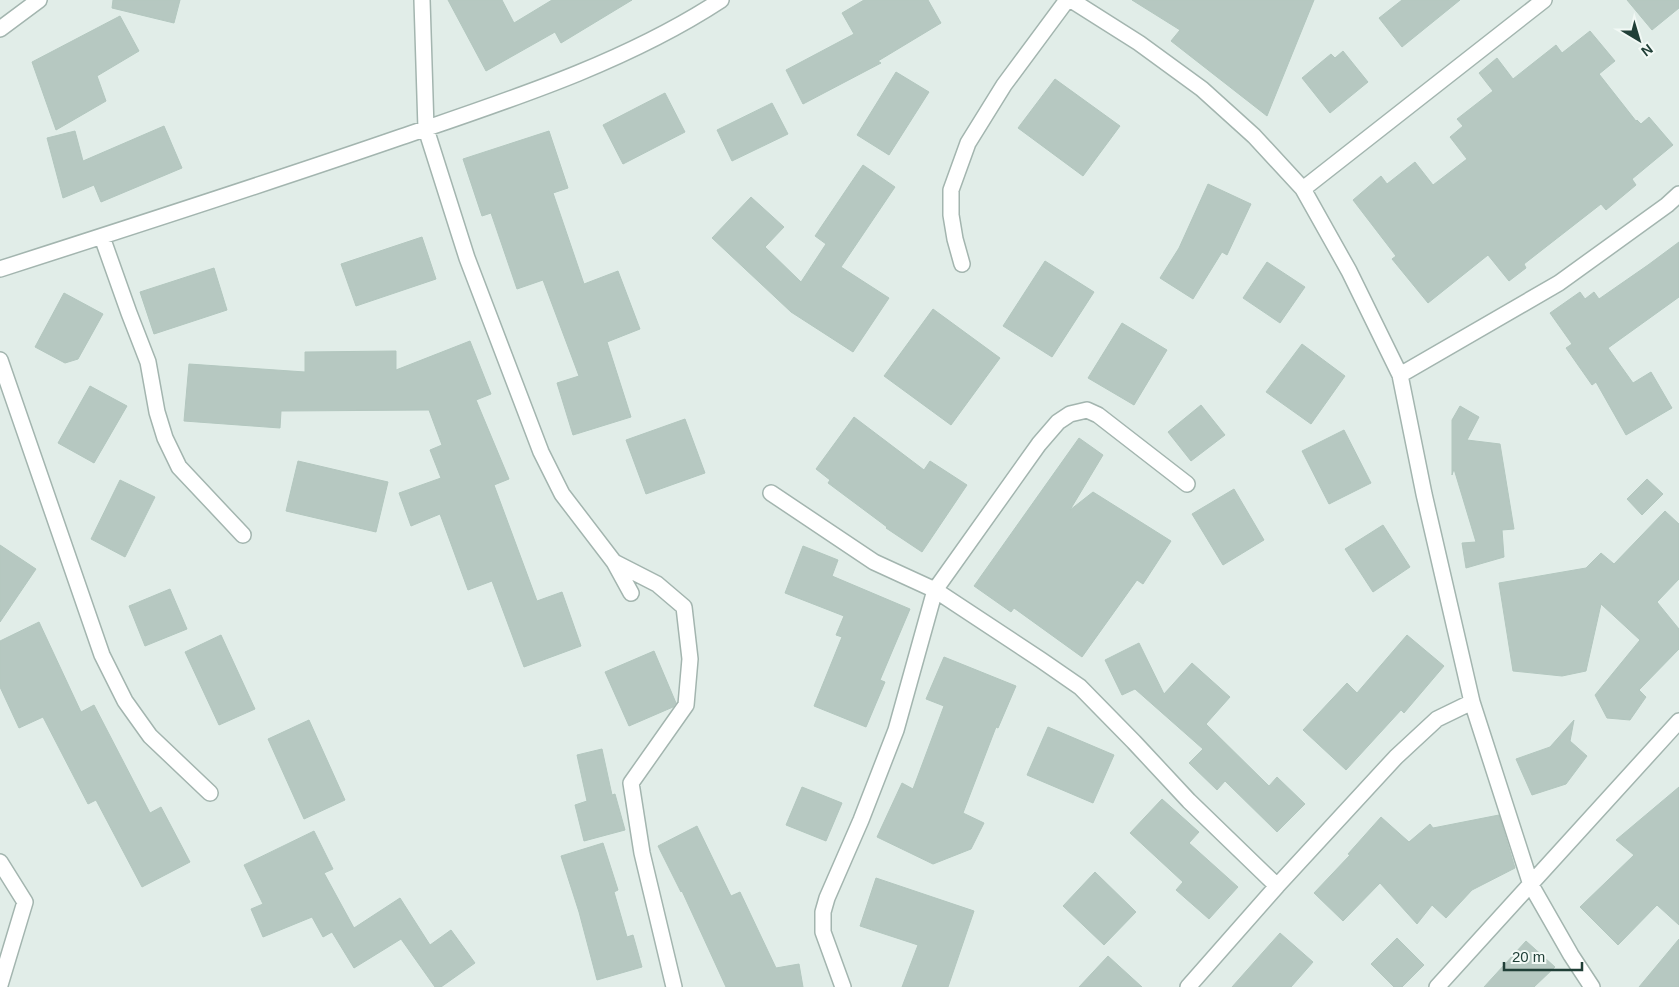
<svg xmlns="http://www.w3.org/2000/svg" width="1679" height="987" font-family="Helvetica,sans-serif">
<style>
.building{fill:#b6c8c1;stroke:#b3c7bf}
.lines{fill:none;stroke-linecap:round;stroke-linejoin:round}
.minor-casing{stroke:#a3b5af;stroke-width:18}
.minor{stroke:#fff;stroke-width:15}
</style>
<rect width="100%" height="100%" fill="#e1ede8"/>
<!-- building -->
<path class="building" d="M 113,0 L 180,0 L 174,23 L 112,8 Z
M 448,0 L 502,0 L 514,23 L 552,0 L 632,0 L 561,43 L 555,32 L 486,71 Z
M 864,0 L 928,0 L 941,23 L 878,61 L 881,63 L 803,104 L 786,70 L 854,34 L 842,13 Z
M 1132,0 L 1314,0 L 1267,116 L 1171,41 L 1180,30 Z
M 1402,0 L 1460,0 L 1402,47 L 1379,18 Z
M 1627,0 L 1679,0 L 1679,8 L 1652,30 Z
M 120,16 L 139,51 L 97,76 L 106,101 L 56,130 L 32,62 Z
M 1590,31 L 1615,61 L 1599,74 L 1636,121 L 1637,120 L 1641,124 L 1649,117 L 1673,145 L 1632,179 L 1636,185 L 1606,210 L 1601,204 L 1524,264 L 1526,268 L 1509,281 L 1488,255 L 1428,303 L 1392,259 L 1396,256 L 1353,200 L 1381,176 L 1387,184 L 1415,162 L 1433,185 L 1467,159 L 1450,137 L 1463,126 L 1457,119 L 1493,91 L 1479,73 L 1497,58 L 1513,79 L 1556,45 L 1562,53 Z
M 1343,51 L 1368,82 L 1330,113 L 1302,78 L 1331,54 L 1335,58 Z
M 896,72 L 929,92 L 889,155 L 857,135 Z
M 1055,79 L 1120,126 L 1083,176 L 1018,128 Z
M 665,93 L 685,132 L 623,164 L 603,125 Z
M 772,103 L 788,134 L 732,161 L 717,130 Z
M 164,126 L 182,168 L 101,202 L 94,185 L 63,198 L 47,138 L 75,131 L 83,161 Z
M 549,131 L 568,188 L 553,193 L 584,284 L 618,271 L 640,329 L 607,342 L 631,417 L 573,435 L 557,383 L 579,376 L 543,280 L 517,289 L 491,213 L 482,216 L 463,159 Z
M 863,165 L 895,187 L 841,267 L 889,298 L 853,352 L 791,312 L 712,238 L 751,197 L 784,227 L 765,247 L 801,282 L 826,244 L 815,236 Z
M 1208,184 L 1251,204 L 1227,255 L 1222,252 L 1193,299 L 1160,278 L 1179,248 Z
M 422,237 L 436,279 L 356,306 L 341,264 Z
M 1679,242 L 1679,297 L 1608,348 L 1633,383 L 1651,372 L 1672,408 L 1626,435 L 1596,382 L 1592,385 L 1566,348 L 1572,344 L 1550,313 L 1580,292 L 1585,299 L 1594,292 L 1599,299 L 1648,265 Z
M 1045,261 L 1094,292 L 1052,357 L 1003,326 Z
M 1267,262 L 1305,287 L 1280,323 L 1243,298 Z
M 214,268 L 227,310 L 154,334 L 140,292 Z
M 64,293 L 103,314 L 78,359 L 65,363 L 35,347 Z
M 933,309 L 1000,358 L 951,425 L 884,376 Z
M 1122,323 L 1167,350 L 1134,405 L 1088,378 Z
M 470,341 L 491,394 L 476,400 L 509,479 L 494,485 L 537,601 L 562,592 L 581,646 L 524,667 L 492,581 L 468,590 L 440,514 L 411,526 L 399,493 L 441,478 L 430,450 L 442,445 L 429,410 L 281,411 L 280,428 L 184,421 L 189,364 L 305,372 L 305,352 L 396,351 L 396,370 Z
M 1302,344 L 1345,376 L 1311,424 L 1266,392 Z
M 90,386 L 127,406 L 94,463 L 58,443 Z
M 1201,405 L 1225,435 L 1191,461 L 1168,432 Z
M 1460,406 L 1479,417 L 1467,440 L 1500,444 L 1514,529 L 1502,530 L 1504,557 L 1466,568 L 1462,543 L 1476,542 L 1454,469 L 1452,475 L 1452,420 Z
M 854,417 L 924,470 L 930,461 L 967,485 L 922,552 L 886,528 L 887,527 L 828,483 L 830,480 L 816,469 Z
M 685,419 L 705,473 L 646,494 L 626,440 Z
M 1344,430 L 1371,483 L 1329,504 L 1302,451 Z
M 1079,438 L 1103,455 L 1070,510 L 1093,492 L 1171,541 L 1143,584 L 1137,580 L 1082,657 L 1014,608 L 1011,612 L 974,586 Z
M 298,461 L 388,482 L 376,532 L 286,511 Z
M 1647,479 L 1663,494 L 1642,515 L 1627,499 Z
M 120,480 L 155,497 L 125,557 L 91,539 Z
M 1234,489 L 1264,540 L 1223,565 L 1192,514 Z
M 1665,511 L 1679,524 L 1679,579 L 1657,602 L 1679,629 L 1679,649 L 1639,690 L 1646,697 L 1630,720 L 1607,718 L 1595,695 L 1640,640 L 1601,604 L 1586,671 L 1562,676 L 1513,671 L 1499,583 L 1586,568 L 1601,553 L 1614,564 Z
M 1383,525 L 1410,567 L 1373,592 L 1345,549 Z
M 0,545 L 36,569 L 0,622 Z
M 803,546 L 838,560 L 832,576 L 910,609 L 880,680 L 885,682 L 866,727 L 814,706 L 842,637 L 836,635 L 844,616 L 785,593 Z
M 170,589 L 187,629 L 145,646 L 129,606 Z
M 39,622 L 81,712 L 94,705 L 150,813 L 161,807 L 190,862 L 142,887 L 96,800 L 88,804 L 43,717 L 19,728 L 0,687 L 0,641 Z
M 221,635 L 255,709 L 219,725 L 185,652 Z
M 1407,635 L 1444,666 L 1404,713 L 1401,710 L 1346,770 L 1303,730 L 1347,683 L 1357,693 Z
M 1139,643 L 1164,694 L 1192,663 L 1230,697 L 1206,724 L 1269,786 L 1277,777 L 1305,804 L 1277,832 L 1225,781 L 1217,790 L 1189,763 L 1203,749 L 1135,689 L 1122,695 L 1105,660 Z
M 654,651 L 676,703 L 673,707 L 629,726 L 605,672 Z
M 944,657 L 1016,686 L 998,728 L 996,727 L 963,813 L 984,823 L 971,849 L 933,864 L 877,837 L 902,783 L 913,789 L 944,706 L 926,699 Z
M 309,720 L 345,800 L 304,819 L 268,739 Z
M 1574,720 L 1570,741 L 1587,756 L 1566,784 L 1532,795 L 1516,759 L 1550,747 Z
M 1048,727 L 1114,755 L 1093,803 L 1027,775 Z
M 602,749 L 612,795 L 615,794 L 625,830 L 584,841 L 575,805 L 587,801 L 577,755 Z
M 802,787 L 842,803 L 826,841 L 786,825 Z
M 1679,787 L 1679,925 L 1657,905 L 1618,945 L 1580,907 L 1634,855 L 1616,840 Z
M 1162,799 L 1199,832 L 1189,843 L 1238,887 L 1209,919 L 1176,890 L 1183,882 L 1130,833 Z
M 1499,815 L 1515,868 L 1472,890 L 1446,918 L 1432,905 L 1417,924 L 1380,883 L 1343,921 L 1314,893 L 1350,855 L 1348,854 L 1381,817 L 1409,842 L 1430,824 L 1433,828 Z
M 697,826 L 731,896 L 740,892 L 776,968 L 799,964 L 803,987 L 726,987 L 682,891 L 681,892 L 658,846 Z
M 314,831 L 333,869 L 324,873 L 354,928 L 400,898 L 430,945 L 451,930 L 475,963 L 441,987 L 435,987 L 401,939 L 354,968 L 332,932 L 323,937 L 312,917 L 263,937 L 251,909 L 263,904 L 244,865 Z
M 603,843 L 618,890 L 614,892 L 627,937 L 633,935 L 642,967 L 597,980 L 579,912 L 561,856 Z
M 1095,872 L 1136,912 L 1104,945 L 1063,906 Z
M 876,878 L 974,911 L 948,987 L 902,987 L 918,945 L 860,926 Z
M 1280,933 L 1313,962 L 1291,987 L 1232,987 Z
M 1397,938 L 1424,965 L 1402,987 L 1394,987 L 1371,964 Z
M 1679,939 L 1679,987 L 1639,987 Z
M 1526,941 L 1555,967 L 1534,987 L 1484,987 Z
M 1108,956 L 1142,987 L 1079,987 Z"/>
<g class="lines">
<!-- minor casing -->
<g class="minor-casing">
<path id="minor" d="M 422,0 L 426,129 L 467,258 L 541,452 L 562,494 L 614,562 L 631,593
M 1071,0 L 1139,43 L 1202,89 L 1254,136 L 1303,189 L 1349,271 L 1400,375 L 1424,494 L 1472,702 L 1531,885 L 1571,955 L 1592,987
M 0,29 L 39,0
M 1303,189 L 1544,0
M 102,237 L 129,313 L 148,362 L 157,412 L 165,438 L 179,467 L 243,535
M 962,264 L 955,239 L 951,215 L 951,190 L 968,143 L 1004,85 L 1067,0
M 0,269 C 134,226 268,183 401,137 C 509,100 625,63 721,0
M 0,360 L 102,655 L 125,701 L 150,736 L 210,793
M 1400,375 L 1559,283 L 1667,205 L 1679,194
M 771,493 L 874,562 L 935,590 L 1041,660 L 1080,687 L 1134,742 L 1189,801 L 1277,886
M 614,562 L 657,584 L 684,607 L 690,659 L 686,705 L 631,783 L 642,853 L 674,987
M 0,862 L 25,902 L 0,985
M 843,987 L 823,932 L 823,912 L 827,898 L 861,820 L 896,730 L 935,590 L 1039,444 L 1058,422 L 1070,414 L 1087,410 L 1098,415 L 1187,484
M 1188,987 L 1277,886 L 1396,757 L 1437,719 L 1472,702
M 1437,987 L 1679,721"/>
</g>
<!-- minor -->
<use href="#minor" class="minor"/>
</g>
<!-- north arrow -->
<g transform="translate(1639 40) rotate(142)" stroke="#f2f9f5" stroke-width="4" paint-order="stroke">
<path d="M0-4L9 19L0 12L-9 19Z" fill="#203f37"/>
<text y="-8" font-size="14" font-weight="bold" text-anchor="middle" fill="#203f37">N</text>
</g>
<!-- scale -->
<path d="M1504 962v8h78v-8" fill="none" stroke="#203f37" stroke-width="2.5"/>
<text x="1512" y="962" font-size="15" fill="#203f37" stroke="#f2f9f5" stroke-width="4" paint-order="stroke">20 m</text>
</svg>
